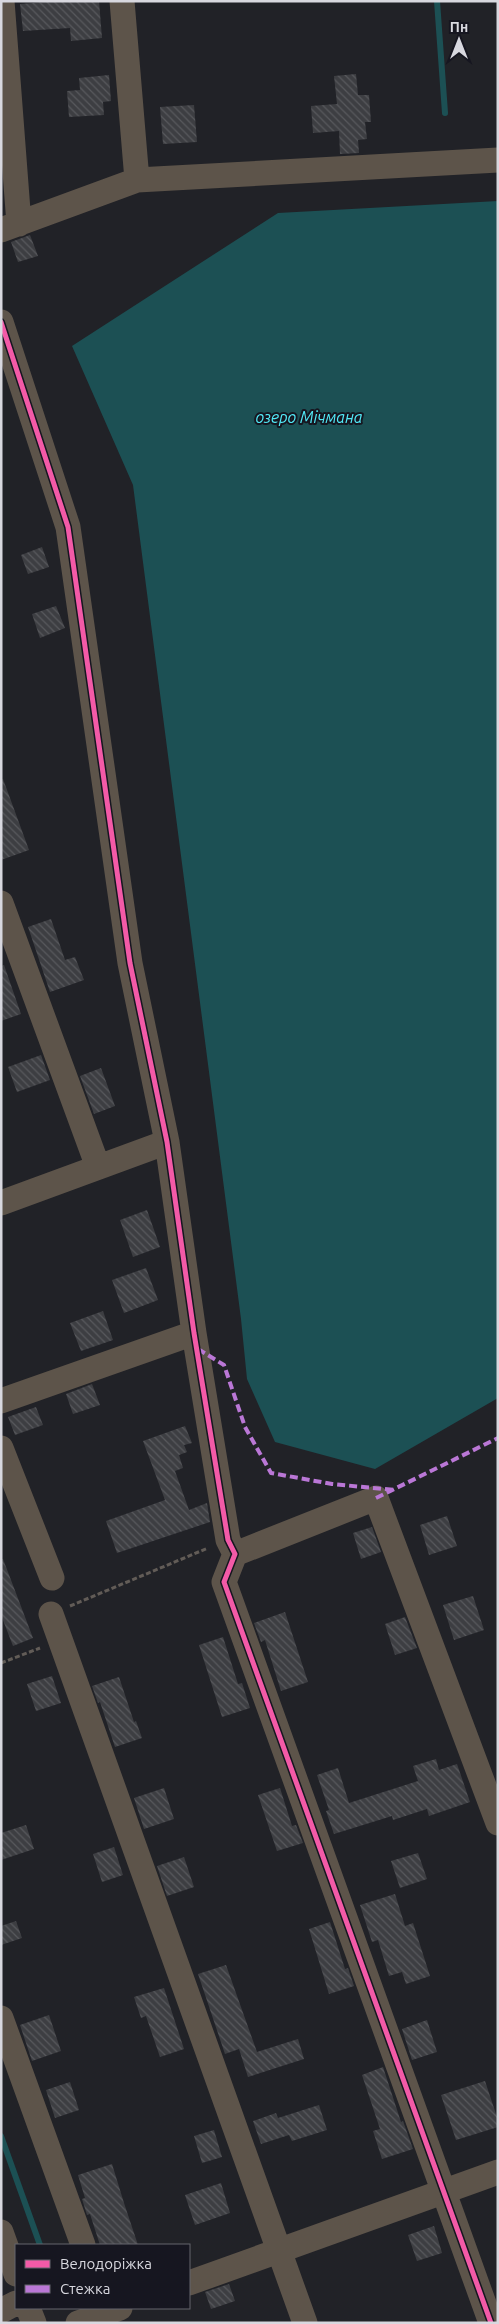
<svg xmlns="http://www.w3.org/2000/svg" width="499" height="2324" font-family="Ubuntu,sans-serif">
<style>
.water{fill:#1c5054}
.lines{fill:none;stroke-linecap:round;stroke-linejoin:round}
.stream{stroke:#1c5054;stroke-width:6}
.building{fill:url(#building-back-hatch)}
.path{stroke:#625c57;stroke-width:3;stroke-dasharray:5 2.5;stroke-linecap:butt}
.minor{stroke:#5d544a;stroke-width:25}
.quiet{stroke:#ba77d6;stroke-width:4;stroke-dasharray:8 4;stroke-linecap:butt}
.cycleway-casing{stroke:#161620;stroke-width:8}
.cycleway{stroke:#f35aa7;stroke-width:5}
.labels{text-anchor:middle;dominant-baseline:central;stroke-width:4;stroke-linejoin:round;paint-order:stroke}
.water-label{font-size:16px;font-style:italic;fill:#52eaf7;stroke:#161620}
</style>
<defs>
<pattern id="building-back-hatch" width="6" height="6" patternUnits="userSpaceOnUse" patternTransform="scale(1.25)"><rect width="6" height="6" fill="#3d3e42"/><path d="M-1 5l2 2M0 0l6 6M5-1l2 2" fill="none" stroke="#58595d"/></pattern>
</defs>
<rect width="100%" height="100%" fill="#212227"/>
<!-- water -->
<path class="water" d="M 498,201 L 498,1398 L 375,1469 L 275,1442 L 247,1379 L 241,1319 L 133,485 L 72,346 L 278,213 Z"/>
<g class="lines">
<!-- stream -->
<path class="stream" d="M 437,1 L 445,113
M 1,2136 L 40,2245"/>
</g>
<!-- building -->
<path class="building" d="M 56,1 L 99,1 L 102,38 L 71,41 L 70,28 L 23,31 L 20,4 Z
M 356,74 L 358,95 L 369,95 L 371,122 L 365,122 L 367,139 L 358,140 L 359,153 L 340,154 L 339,131 L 313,133 L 311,106 L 337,104 L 334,76 Z
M 109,75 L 111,101 L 103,102 L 104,115 L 69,117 L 67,91 L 80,90 L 79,78 Z
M 194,105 L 197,142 L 163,144 L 160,107 Z
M 30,235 L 38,256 L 18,262 L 11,242 Z
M 42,547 L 49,567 L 28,574 L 21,555 Z
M 56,606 L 65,628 L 40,638 L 32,614 Z
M 3,779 L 29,850 L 1,860 L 1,780 Z
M 51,919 L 65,960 L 75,957 L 84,980 L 50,992 L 28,927 Z
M 4,965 L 21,1014 L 1,1021 L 1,966 Z
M 41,1055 L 50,1080 L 17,1092 L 8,1067 Z
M 101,1068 L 115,1106 L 94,1114 L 80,1076 Z
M 147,1210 L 160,1247 L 133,1257 L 120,1220 Z
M 146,1268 L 158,1300 L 124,1313 L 112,1280 Z
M 103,1311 L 113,1340 L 81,1351 L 70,1323 Z
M 92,1384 L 100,1405 L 73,1414 L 66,1394 Z
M 36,1407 L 43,1425 L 15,1435 L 8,1417 Z
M 185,1426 L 192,1443 L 184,1445 L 187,1452 L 179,1455 L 183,1468 L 175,1471 L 189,1510 L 207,1503 L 210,1522 L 117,1553 L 106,1521 L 165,1500 L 143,1441 Z
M 447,1516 L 457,1546 L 429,1555 L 420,1525 Z
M 372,1527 L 381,1552 L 361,1559 L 353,1533 Z
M 1,1559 L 3,1559 L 33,1638 L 13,1646 L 1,1615 Z
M 473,1596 L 484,1630 L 454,1640 L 443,1605 Z
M 285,1612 L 308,1682 L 281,1691 L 265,1640 L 261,1642 L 254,1623 Z
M 405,1617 L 417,1648 L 395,1655 L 385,1624 Z
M 223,1637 L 238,1684 L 242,1683 L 250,1708 L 222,1717 L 199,1645 Z
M 52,1676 L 61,1703 L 36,1711 L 27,1684 Z
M 119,1677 L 134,1722 L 136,1721 L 142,1738 L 115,1747 L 100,1702 L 98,1703 L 92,1686 Z
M 436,1759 L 439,1770 L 457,1764 L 470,1802 L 429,1816 L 427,1809 L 393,1820 L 392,1816 L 334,1834 L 326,1811 L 329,1810 L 317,1775 L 338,1768 L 349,1803 L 418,1781 L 413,1766 Z
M 164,1788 L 174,1819 L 144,1829 L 134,1798 Z
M 280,1788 L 292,1826 L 296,1825 L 303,1843 L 277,1851 L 258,1795 Z
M 26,1825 L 34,1849 L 1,1860 L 1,1833 Z
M 114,1847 L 123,1875 L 102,1882 L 93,1854 Z
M 418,1853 L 427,1879 L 400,1888 L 391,1861 Z
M 184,1857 L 194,1887 L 167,1896 L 157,1866 Z
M 395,1894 L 405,1926 L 413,1923 L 430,1976 L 406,1984 L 402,1972 L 389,1976 L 378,1940 L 372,1942 L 360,1905 Z
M 16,1921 L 22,1938 L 1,1945 L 1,1926 Z
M 330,1922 L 345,1969 L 348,1968 L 354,1986 L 329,1994 L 309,1929 Z
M 226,1965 L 257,2052 L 298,2039 L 304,2059 L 248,2077 L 239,2049 L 225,2054 L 198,1974 Z
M 164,1988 L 184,2049 L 160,2057 L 146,2016 L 141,2018 L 134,1997 Z
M 49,2015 L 61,2051 L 32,2061 L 20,2025 Z
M 427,2020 L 437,2052 L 412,2060 L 402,2029 Z
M 383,2067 L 401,2122 L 403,2121 L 413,2149 L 382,2159 L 373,2131 L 380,2129 L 362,2075 Z
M 485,2081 L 498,2120 L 498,2127 L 456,2140 L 441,2095 Z
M 70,2082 L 79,2110 L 55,2118 L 46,2090 Z
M 319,2105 L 327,2130 L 292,2141 L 289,2135 L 261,2144 L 253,2121 L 276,2113 L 278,2118 Z
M 214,2130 L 222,2157 L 202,2163 L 194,2136 Z
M 112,2164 L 124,2203 L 138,2245 L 100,2245 L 90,2214 L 87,2215 L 82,2199 L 85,2198 L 78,2175 Z
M 221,2183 L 230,2213 L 195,2225 L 185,2195 Z
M 434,2226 L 442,2253 L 417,2261 L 408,2235 Z
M 229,2284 L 235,2301 L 211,2309 L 205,2292 Z"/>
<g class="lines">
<!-- path -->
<path class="path" d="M 70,1606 L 208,1548
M 1,1663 L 40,1648"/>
<!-- minor -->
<path class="minor" d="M 2,1 L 19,224
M 122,1 L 137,180
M 1,230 L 137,180 L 498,160
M 1,322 L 68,527 L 130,963 L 167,1142 L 194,1333 L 228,1540 L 235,1554 L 224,1582 L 491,2323
M 1,903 L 98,1167
M 1,1203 L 167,1142
M 1,1401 L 194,1333
M 1,1448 L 52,1578
M 235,1554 L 376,1498 L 498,1823
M 51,1614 L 305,2323
M 1,2018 L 83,2245
M 1,2232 L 16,2274
M 189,2283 L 498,2172
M 28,2308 L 34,2323
M 1,2311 L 16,2303
M 78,2323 L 120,2308"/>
<!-- quiet -->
<path class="quiet" d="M 198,1349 L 224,1365 L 245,1427 L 271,1473 L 332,1484 L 395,1490
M 376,1498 L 498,1438"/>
<!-- cycleway casing -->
<g class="cycleway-casing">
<path id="cycleway" d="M 1,322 L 68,527 L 130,963 L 167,1142 L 194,1333 L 228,1540 L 235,1554 L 224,1582 L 491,2323"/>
</g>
<!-- cycleway -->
<use href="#cycleway" class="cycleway"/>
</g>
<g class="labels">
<!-- water labels -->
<g class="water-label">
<text x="309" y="417">озеро Мічмана</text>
</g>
</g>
<!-- border -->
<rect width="499" height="2324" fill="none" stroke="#d8d8df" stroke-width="5"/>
<!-- legend -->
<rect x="15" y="2244" width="175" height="65" fill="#161620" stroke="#64646c"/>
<rect x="25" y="2260" width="25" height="8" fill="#f35aa7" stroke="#64646c"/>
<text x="60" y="2269" font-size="15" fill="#d8d8df">Велодоріжка</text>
<rect x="25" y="2285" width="25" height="8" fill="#ba77d6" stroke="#64646c"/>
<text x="60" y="2294" font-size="15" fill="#d8d8df">Стежка</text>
<!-- north arrow -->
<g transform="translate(459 40)" stroke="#161620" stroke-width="4" paint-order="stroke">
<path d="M0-4L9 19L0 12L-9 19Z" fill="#d8d8df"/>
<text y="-8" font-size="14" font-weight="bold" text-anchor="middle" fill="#d8d8df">Пн</text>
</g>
</svg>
